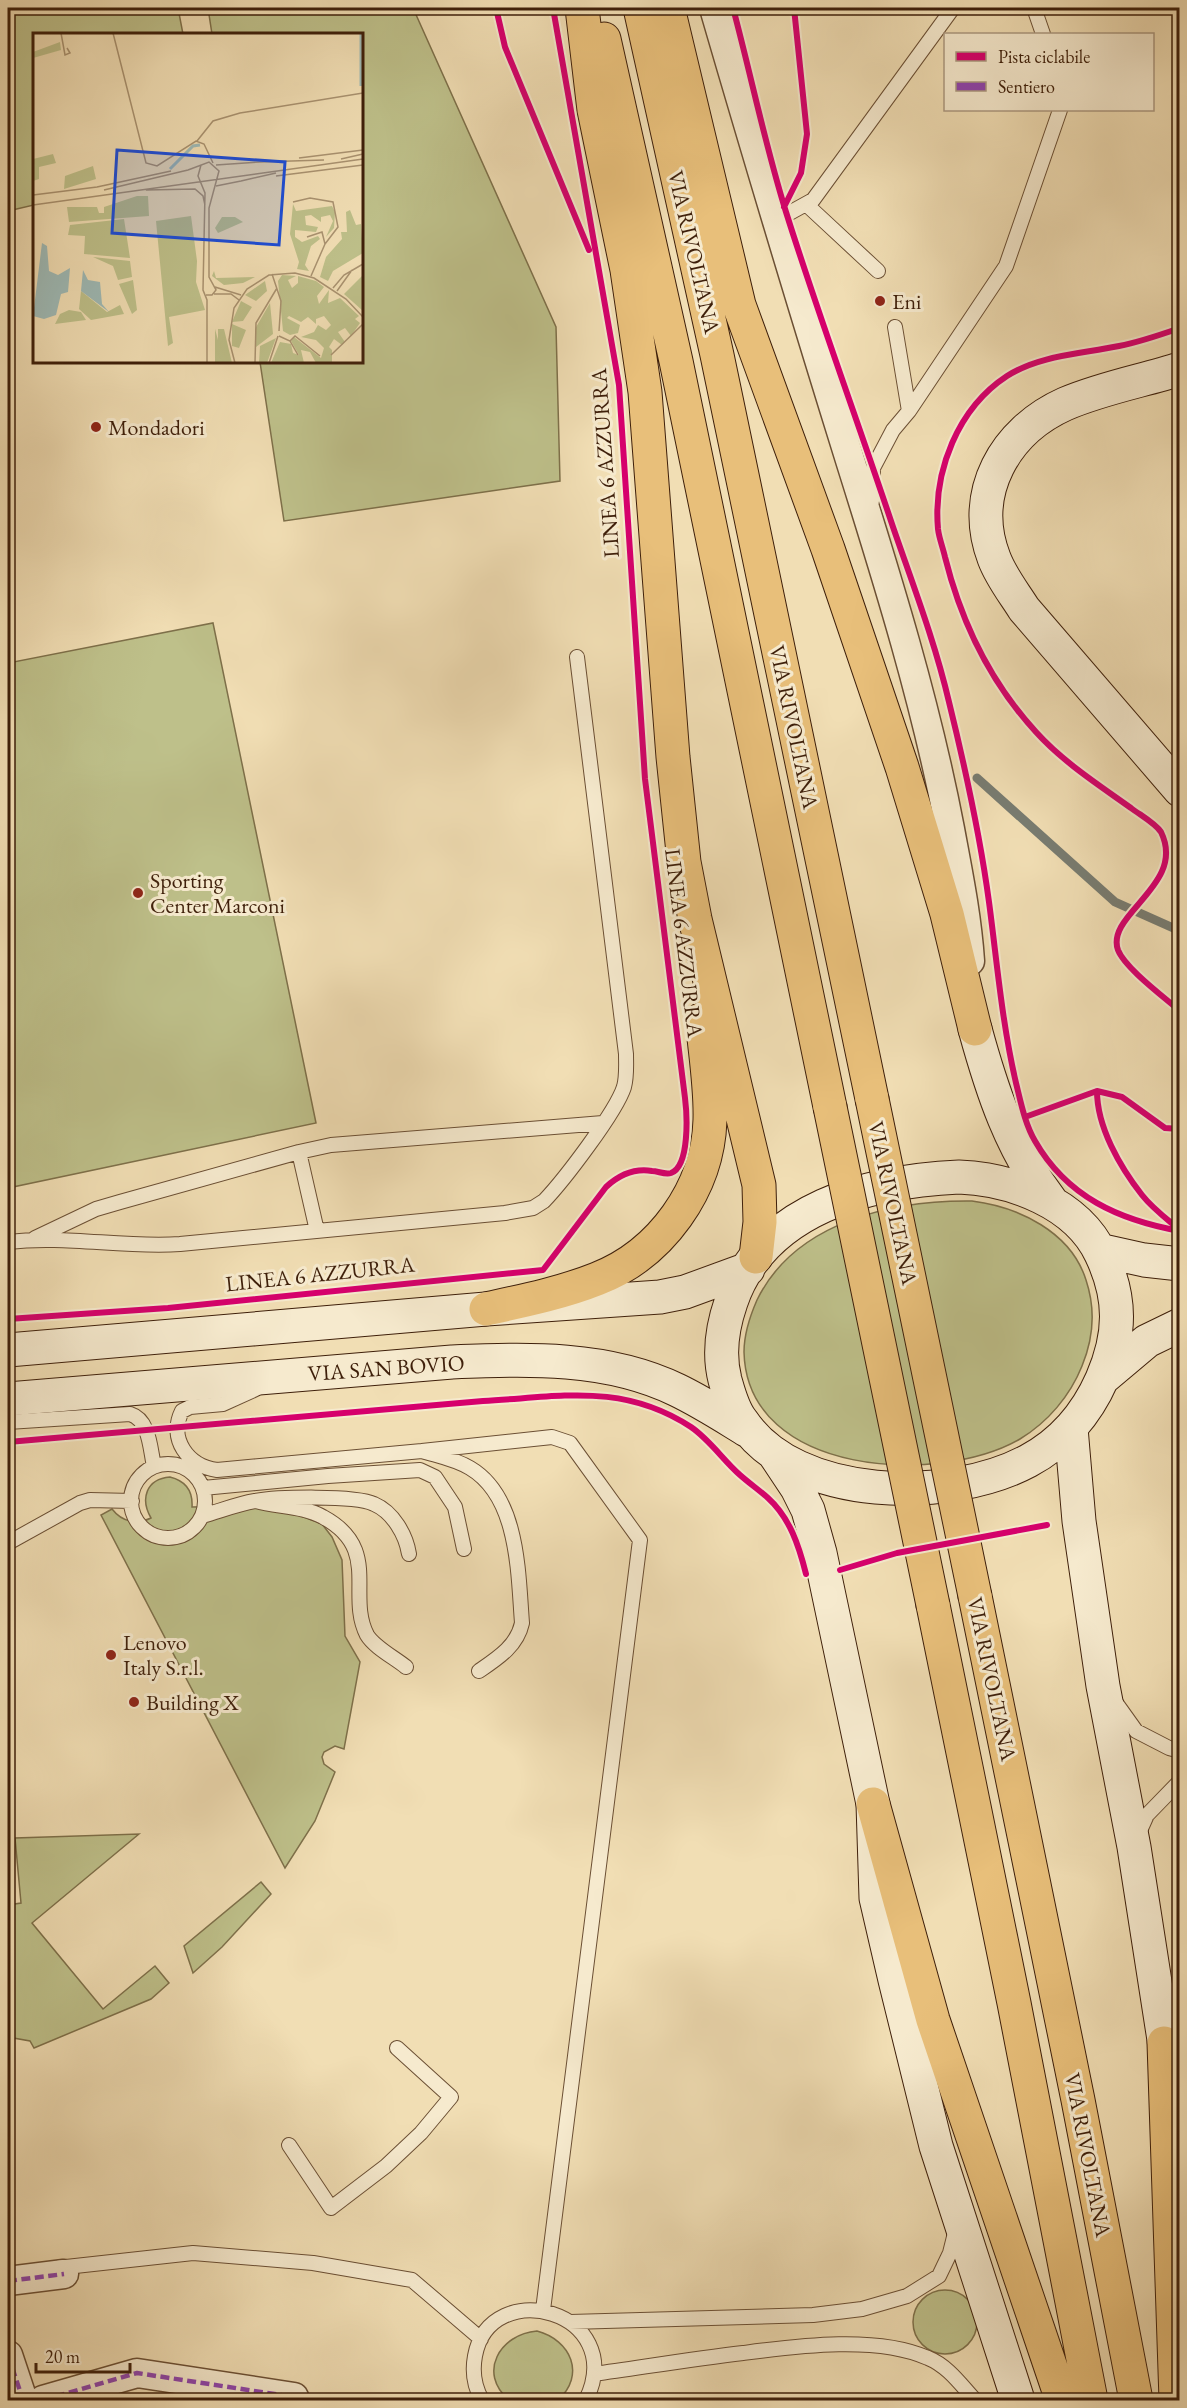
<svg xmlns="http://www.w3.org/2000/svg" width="1187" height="2408" font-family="'EB Garamond',serif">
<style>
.green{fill:#bec08a;stroke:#7e704a;stroke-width:1.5}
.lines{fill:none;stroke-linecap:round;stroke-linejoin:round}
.stream{stroke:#787c71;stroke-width:9}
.lane-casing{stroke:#6b4f34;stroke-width:16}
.street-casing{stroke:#6b4f34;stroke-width:31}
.secondary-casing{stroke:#3e1f0a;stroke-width:35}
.highway-casing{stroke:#3e1f0a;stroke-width:35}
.lane{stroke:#f6eace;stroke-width:14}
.street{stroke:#f6eace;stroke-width:28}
.secondary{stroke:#f6eace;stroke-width:33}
.highway{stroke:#e8bf7a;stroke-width:33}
.highway-bridge-casing{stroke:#3e1f0a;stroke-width:35;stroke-linecap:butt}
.highway-bridge{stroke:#e8bf7a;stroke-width:33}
.quiet{stroke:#8e44ad;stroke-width:4.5;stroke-dasharray:9 4.5;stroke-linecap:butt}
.cycleway-casing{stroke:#f6eace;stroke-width:10}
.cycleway{stroke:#d6006c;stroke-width:6}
.poi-dot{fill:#8f2418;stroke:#f6eace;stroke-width:2}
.labels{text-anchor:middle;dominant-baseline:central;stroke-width:6;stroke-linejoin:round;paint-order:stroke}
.street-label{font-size:22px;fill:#3e1f0a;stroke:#f6eace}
.poi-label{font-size:22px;fill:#3e1f0a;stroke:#f6eace;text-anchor:start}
.inset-river{fill:none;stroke:#9ebab6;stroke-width:3}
.inset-road{fill:none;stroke:#a99270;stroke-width:1.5}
.view{fill:#1d4ed8;fill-opacity:0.15;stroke:#1d4ed8;stroke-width:3}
.inset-edge{fill:none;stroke:#3e1f0a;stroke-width:3}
</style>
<rect width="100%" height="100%" fill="#f1deb4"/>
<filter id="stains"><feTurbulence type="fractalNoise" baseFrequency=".00333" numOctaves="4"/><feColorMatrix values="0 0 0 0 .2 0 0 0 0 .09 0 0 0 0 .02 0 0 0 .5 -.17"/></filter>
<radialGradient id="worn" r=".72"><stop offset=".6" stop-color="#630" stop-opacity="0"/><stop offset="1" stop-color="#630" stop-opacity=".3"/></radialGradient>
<!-- green -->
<path class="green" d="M 8,8 L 178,8 L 183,34 L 34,34 L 34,205 L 8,211 Z
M 208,8 L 413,8 L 556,327 L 560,481 L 284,521 L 260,362 L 362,362 L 362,34 L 212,34 Z
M 213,623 L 316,1123 L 8,1188 L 8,663 Z
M 972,1201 C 1019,1207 1071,1232 1086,1280 C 1096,1310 1094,1337 1082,1366 C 1070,1396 1048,1422 1020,1439 C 939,1486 747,1476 744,1352 C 744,1335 750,1316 757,1300 C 795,1222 892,1200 972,1201 Z
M 170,1477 C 186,1481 193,1491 192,1507 L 254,1506 L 288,1511 L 322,1524 L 332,1537 L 342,1560 L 345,1636 L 360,1662 L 344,1749 L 335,1746 L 324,1752 L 322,1757 L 324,1764 L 335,1772 L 315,1821 L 285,1868 L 101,1515 L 112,1509 C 122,1522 137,1525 151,1518 C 140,1499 146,1479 170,1477 Z
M 139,1834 L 32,1923 L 103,2009 L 155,1966 L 169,1983 L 151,1999 L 34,2048 L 30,2041 L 8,2037 L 8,1905 L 21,1903 L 15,1838 Z
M 261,1882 L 271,1894 L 222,1947 L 193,1973 L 184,1946 Z
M913 2322a32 32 0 1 1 64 0a32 32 0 1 1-64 0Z
M 537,2331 C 571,2340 586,2375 558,2400 L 509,2400 C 477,2373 500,2334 537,2331 Z"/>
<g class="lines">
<!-- stream -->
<path class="stream" d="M 977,778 L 1115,902 L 1180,931"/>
<!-- lane casing -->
<g class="lane-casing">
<path id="lane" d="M 1034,8 L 1043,34
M 807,205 L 878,271
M 775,221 L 813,200 L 953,8
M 895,327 L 909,411
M 872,501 L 873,468 L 893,430 L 909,411 L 1006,266 L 1060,110
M 299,1152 L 317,1231
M 35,1238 L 96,1209 L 120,1202 L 299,1152 L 331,1145 L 603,1123
M 8,1242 C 65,1235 123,1248 180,1244 L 505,1213 L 533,1208 L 544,1201 C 564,1180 616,1112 624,1087 C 627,1076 626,1065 626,1054 L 577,657
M 256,1389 L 223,1404 L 190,1407 L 182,1411 C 168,1439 188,1466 217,1470 L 422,1451 C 438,1456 455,1459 470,1468 C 519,1497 518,1573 522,1623 C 517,1646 498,1658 479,1671
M 8,1422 L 130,1414 C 150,1420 150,1449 154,1466
M 422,1451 L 552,1437 L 570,1443 L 640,1540 L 543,2310
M131 1501a37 37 0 1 1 74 0a37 37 0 1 1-74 0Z
M 203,1488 L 328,1476 L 420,1470 L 435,1477 L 455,1507 L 464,1549
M 256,1501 C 277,1507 304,1506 323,1517 C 382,1549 346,1594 367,1635 C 374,1647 395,1658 406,1667
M 202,1516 C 220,1511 237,1504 255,1501 C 277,1497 355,1495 374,1504 C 393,1512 406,1535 409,1554
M 8,1543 L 80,1503 L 90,1500 L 132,1501
M 1116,1703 L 1136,1731 L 1169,1748 L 1180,1751
M 1139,1833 L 1147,1815 L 1180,1781
M 289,2145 L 331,2208 L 386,2166 L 421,2133 L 451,2097 L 397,2048
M 57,2268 L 193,2253 L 313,2263 L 412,2280 L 481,2339
M 570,2322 L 813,2315 L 862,2309 L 907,2296 L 939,2276 L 950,2253 L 956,2229
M 594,2374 C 644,2367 693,2359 743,2353 C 797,2346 877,2335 928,2358 C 948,2366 961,2385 975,2400
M 482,2400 C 474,2386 472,2372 475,2356 C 490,2274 629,2311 586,2400"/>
</g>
<!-- street casing -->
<g class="street-casing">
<path id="street" d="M 714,8 C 758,159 803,309 850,460 C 888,581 926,703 950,829 C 958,872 967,916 970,961
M 8,2281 L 64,2274
M 8,2355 L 23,2400
M 43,2400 L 137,2373 L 294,2397"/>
</g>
<!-- secondary casing -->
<g class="secondary-casing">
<path id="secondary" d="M 1180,369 C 1142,381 1102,388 1065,404 C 1005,431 969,493 994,558 C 1001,577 1014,593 1024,609 L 1180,790
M 975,1029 C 992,1091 1011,1149 1051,1201
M 959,1177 C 1012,1179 1077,1203 1101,1254 C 1122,1298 1121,1335 1102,1379 C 1087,1413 1062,1443 1028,1461 C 950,1503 796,1502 742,1421 C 733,1410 729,1394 725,1380 C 718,1353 722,1328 731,1302 C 763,1208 870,1181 959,1177 Z
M 1099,1250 L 1144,1260 L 1180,1264
M 8,1350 L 486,1309 L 660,1297 L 685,1292 L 748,1269
M 1103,1378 L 1147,1341 L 1180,1325
M 8,1399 L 452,1362 C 528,1359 607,1356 677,1390 C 702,1402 725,1417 748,1431
M 1071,1428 L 1079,1521 L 1103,1686 L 1134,1847 L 1169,2072
M 775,1455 L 797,1488 L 808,1510 L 820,1553 L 873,1804 L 876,1898 L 895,1980 L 936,2146 L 1018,2400"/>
</g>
<!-- highway casing -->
<g class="highway-casing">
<path id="highway" d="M 582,8 L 594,110 L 627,270 L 645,392 L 673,757 L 684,862 L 695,919 L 759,1185 L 760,1222 L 756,1257
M 640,8 L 717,355 L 872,1099
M 668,8 L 739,305 L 828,549 L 902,767 L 947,914 L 975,1029
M 604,39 L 676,361 L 830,1107
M 486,1309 C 523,1301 562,1293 597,1279 C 661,1254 708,1189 710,1120 C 711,1087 705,1052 702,1019
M 975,1596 L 1078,2100 L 1136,2400
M 933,1605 L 1014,2003 L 1091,2400
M 873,1804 L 933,2020 L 1062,2400
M 1164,2043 L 1176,2400"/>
</g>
<!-- lane -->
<use href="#lane" class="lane"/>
<!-- street -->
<use href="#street" class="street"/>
<!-- secondary -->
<use href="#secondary" class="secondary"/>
<!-- highway -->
<use href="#highway" class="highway"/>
<!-- highway-bridge casing -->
<g class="highway-bridge-casing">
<path id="highway-bridge" d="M 872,1099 L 975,1596
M 830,1107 L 933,1605"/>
</g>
<!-- highway-bridge -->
<use href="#highway-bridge" class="highway-bridge"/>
<!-- quiet -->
<path class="quiet" d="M 8,2281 L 64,2274
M 8,2355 L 23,2400
M 43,2400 L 137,2373 L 294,2397"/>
<!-- cycleway casing -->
<g class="cycleway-casing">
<path id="cycleway" d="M 496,8 L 505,47 L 589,250
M 733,8 C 751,75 765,145 786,212 C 819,317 858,422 893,527 C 913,585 935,642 949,702 C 965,767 980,835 989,902 C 997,962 1002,1023 1016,1083 C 1021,1103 1025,1124 1035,1141 C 1067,1197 1119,1220 1180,1231
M 784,207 L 801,173 L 807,134 L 794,8
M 1180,328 C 1160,335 1140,342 1119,346 C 1081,354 1040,355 1007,376 C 958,408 933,471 938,529 C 939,538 943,548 945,557 C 961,621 991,683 1036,732 C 1063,762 1099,785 1131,808 C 1140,815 1155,823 1161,832 C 1187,885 1105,914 1118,950 C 1125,968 1164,997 1180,1011
M 1097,1091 C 1097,1127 1120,1167 1142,1195 C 1153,1209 1167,1219 1180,1230
M 1025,1117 L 1097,1091 L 1122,1097 L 1165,1128 L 1180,1129
M 8,1319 L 168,1308 L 543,1270 L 606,1187 C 619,1175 634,1168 652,1171 C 658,1171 665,1175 671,1173 C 690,1166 687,1114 685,1098 L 645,779 L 619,385 L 553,8
M 8,1442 L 483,1401 C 560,1397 622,1382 691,1427 C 710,1440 723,1460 740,1475 C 749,1483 759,1490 768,1498 C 790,1518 799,1546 806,1574
M 840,1570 L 897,1553 L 1047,1525"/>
</g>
<!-- cycleway -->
<use href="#cycleway" class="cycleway"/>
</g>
<!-- markers -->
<g class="poi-dot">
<circle cx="880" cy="301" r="6"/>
<circle cx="96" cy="427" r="6"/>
<circle cx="138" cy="893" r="6"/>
<circle cx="111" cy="1655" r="6"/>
<circle cx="134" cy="1702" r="6"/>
</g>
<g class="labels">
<!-- street labels -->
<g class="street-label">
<text transform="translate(694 252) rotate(77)">VIA RIVOLTANA</text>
<text transform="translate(605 463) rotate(-94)">LINEA 6 AZZURRA</text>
<text transform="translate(794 727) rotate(78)">VIA RIVOLTANA</text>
<text transform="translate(684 943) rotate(83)">LINEA 6 AZZURRA</text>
<text transform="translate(893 1203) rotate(78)">VIA RIVOLTANA</text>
<text transform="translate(320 1274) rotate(-6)">LINEA 6 AZZURRA</text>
<text transform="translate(386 1368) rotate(-4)">VIA SAN BOVIO</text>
<text transform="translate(992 1679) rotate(78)">VIA RIVOLTANA</text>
<text transform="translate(1088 2155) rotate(79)">VIA RIVOLTANA</text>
</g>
<!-- poi labels -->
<g class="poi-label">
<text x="892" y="301">Eni</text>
<text x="108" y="427">Mondadori</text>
<text x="150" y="880">Sporting<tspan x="150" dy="25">Center Marconi</tspan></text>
<text x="123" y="1642">Lenovo<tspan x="123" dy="25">Italy S.r.l.</tspan></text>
<text x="146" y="1702">Building X</text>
</g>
</g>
<!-- overview -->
<g transform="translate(33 33)">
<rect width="330" height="330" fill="#f1deb4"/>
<path d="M 27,9 L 28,17 L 0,25 L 0,19 ZM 20,121 L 23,130 L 6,134 L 6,146 L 0,148 L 0,126 ZM 60,133 L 63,146 L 31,156 L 32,143 ZM 104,163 L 115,163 L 116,183 L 36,189 L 34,174 L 64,174 L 66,180 L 71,180 L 71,174 ZM 260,171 L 263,178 L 299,173 L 302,179 L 301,195 L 293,204 L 300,188 L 297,182 L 288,184 L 288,189 L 278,182 L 272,183 L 273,192 L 285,194 L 283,199 L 262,197 L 262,204 L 269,209 L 285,203 L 287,206 L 278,213 L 272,232 L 276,238 L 264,236 L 266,229 L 257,201 ZM 317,177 L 323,192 L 328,191 L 330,220 L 300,238 L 295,248 L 287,244 L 293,224 L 309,206 L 308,199 L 314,199 L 313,179 ZM 158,183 L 164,228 L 163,249 L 172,277 L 136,284 L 140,310 L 135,313 L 123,188 ZM 189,184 L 202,184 L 210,189 L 185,200 L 182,195 ZM 91,186 L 97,225 L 51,221 L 52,203 L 35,202 L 37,192 ZM 60,224 L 97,228 L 99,244 L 85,247 L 80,233 ZM 181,238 L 183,245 L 222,244 L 210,250 L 191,252 L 179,243 ZM 249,242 L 263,243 L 255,247 L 259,255 L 265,250 L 265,243 L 283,248 L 291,254 L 284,263 L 286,271 L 296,257 L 295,270 L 307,265 L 326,283 L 322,286 L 327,290 L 318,303 L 312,295 L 305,299 L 312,309 L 309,312 L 301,306 L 296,314 L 299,317 L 299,330 L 283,330 L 277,319 L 268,317 L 271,330 L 238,330 L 247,309 L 258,311 L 260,320 L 266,322 L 258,308 L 261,304 L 288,325 L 291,315 L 283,307 L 268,304 L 281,299 L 285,292 L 293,297 L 298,292 L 291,283 L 283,286 L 283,291 L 275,284 L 268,289 L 256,283 L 254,285 L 267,292 L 265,300 L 257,302 L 250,298 L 245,248 ZM 330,242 L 330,278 L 311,261 ZM 100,247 L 104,277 L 99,281 L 86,251 ZM 232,248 L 234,258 L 223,268 L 212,262 ZM 48,258 L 74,279 L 87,272 L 91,281 L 58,287 L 46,276 ZM 208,268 L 219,274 L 210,288 L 199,289 ZM 237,270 L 240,301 L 223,314 L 222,296 ZM 36,277 L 48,279 L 53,287 L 22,291 L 27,281 ZM 199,291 L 213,297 L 206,315 L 199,313 ZM 182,296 L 185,307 L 185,296 L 191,296 L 199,330 L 182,330 ZM 243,305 L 234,330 L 226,330 L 227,313 Z" fill="#bec08a"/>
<path d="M 9,210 L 14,213 L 16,238 L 25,242 L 37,235 L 35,259 L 28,261 L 23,282 L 11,286 L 0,283 ZM 50,237 L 55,247 L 67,249 L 69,271 L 76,279 L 48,258 Z" fill="#9ebab6"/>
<path class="inset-river" d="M 328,0 L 328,53M 137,136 L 160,113 L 167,112"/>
<path class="inset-road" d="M 28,0 L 32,22 L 37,20 L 34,15M 80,0 L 113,130 L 124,133 L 163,108 L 171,111 L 180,130M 164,108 L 180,88 L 207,80 L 330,60M 266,125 L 330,117M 308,126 L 330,121M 226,129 L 291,127M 168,132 L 165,143 L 172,160 L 170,257 L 174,267 L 174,330M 183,132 L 226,129M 155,137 L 176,129 L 186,138 L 176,175 L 176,244 L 183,257 L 179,262 L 173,262M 243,143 L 330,132M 208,148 L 243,140M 183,153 L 208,148M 71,157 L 155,137M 113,157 L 162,156 L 170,163 L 172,172M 0,162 L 64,154 L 138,138M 260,169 L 277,165 L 300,169 L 305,194 L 292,211M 0,172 L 330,126M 274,204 L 289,199 L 292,211 L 278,243M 239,241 L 248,268 L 246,298M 182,254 L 208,262M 300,255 L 311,242 L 330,231M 304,258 L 319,237M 181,261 L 198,261 L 206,267M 246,303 L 257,308 L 265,322M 257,308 L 262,303 L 287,323M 298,322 L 330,291M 202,330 L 196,307 L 201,275 L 214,256 L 236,242 L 262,240 L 281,245 L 313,266 L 330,284M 222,330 L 223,290 L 244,255M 236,330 L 245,303"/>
<path class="view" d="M 84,117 L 252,129 L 246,212 L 79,200 Z"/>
<rect width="330" height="330" class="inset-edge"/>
</g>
<!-- margin -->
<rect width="1187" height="2408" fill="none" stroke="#f1deb4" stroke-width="30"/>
<rect x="9" y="9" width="1169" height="2390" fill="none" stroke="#3e1f0a" stroke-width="3"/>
<rect x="15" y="15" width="1157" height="2378" fill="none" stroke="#3e1f0a" stroke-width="1.5"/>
<!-- legend -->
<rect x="944" y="33" width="210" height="78" fill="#f6eace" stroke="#ac9980" stroke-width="1.5"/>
<rect x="956" y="52" width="30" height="9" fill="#d6006c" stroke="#ac9980" stroke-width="1.5"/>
<text x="998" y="63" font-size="18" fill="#3e1f0a">Pista ciclabile</text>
<rect x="956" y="82" width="30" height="9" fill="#8e44ad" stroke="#ac9980" stroke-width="1.5"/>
<text x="998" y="93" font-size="18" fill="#3e1f0a">Sentiero</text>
<!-- scale -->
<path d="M36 2363v9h94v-9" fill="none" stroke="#3e1f0a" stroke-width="3"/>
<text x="45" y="2363" font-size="18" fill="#3e1f0a" stroke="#f6eace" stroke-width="4.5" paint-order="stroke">20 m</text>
<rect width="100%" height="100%" filter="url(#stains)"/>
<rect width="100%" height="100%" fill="url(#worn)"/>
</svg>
